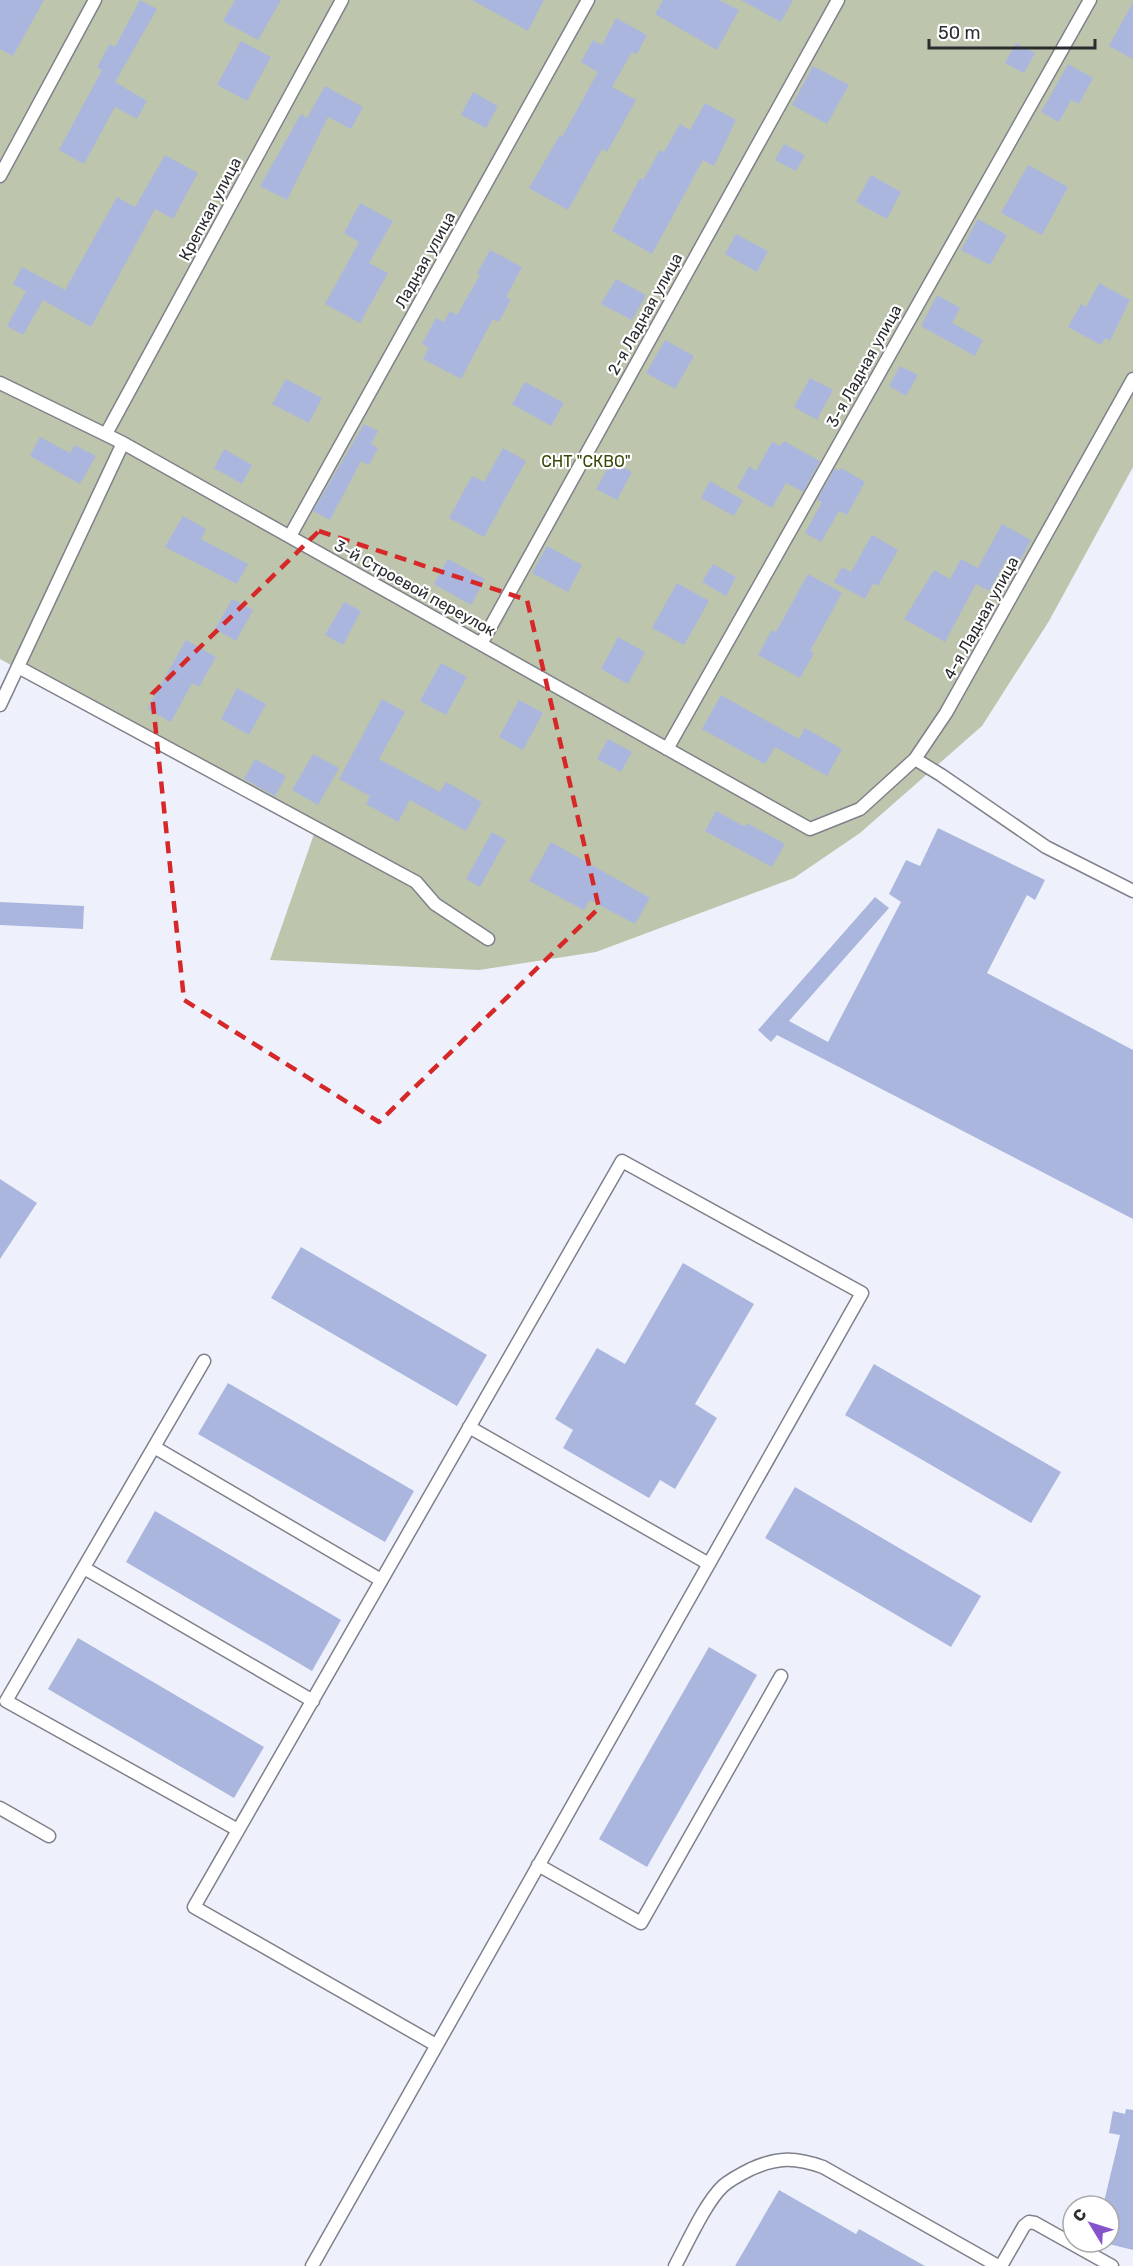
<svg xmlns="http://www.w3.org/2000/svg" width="1133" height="2266" font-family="Rubik,sans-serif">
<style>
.green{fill:#bdc6ad}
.building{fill:#aab6dd}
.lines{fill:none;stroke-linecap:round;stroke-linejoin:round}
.lane-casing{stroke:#7f818a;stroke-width:15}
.lane{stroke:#fff;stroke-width:12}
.marked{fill:none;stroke:#d62828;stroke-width:4.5;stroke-dasharray:12 8;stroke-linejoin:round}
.labels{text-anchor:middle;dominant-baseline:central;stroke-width:4.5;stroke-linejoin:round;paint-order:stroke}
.street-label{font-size:16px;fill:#2b2c30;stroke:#fff}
.park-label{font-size:16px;fill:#384807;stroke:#fff}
</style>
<rect width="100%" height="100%" fill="#eef1fc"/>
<!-- green -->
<path class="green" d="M 0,0 L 1133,0 L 1133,467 L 1049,621 L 982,726 L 860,833 L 794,878 L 596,952 L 479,970 L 270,960 L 314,834 L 0,659 Z"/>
<!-- building -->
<path class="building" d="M 0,0 L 44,0 L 13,56 L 0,49 Z
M 140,0 L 157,9 L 115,82 L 147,101 L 137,119 L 115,107 L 84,164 L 59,150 L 102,70 L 97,67 L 110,44 L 115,47 Z
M 235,0 L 281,0 L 258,40 L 223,21 Z
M 472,0 L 544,0 L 528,31 Z
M 663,0 L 719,0 L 739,10 L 717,50 L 655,14 Z
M 741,0 L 793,0 L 781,22 Z
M 1133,2 L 1133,59 L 1109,46 Z
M 616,18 L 647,35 L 637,54 L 632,52 L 612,87 L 636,100 L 607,152 L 602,149 L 568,210 L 529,188 L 560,135 L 562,137 L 598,72 L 581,62 L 593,40 L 602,45 Z
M 241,41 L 271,57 L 247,101 L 217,85 Z
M 1016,43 L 1035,53 L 1024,73 L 1005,63 Z
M 1068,64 L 1093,78 L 1079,104 L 1071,100 L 1059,122 L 1041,112 Z
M 813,66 L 849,85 L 827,124 L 792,105 Z
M 325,86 L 363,107 L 351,129 L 328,117 L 287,200 L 260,186 L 301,114 L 307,118 Z
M 473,92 L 498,106 L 486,128 L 461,115 Z
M 705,103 L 736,120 L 714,166 L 703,160 L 652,254 L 612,231 L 640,178 L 643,180 L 660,150 L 664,152 L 680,124 L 690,130 Z
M 784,144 L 805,155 L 796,171 L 775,160 Z
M 165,155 L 198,173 L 173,219 L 155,209 L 91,327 L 43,300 L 23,335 L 7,326 L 26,291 L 13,284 L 22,267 L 65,290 L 117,197 L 135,207 Z
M 1028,165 L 1068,187 L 1042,235 L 1001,213 Z
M 871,175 L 901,192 L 887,219 L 856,202 Z
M 360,203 L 393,221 L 369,263 L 388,273 L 360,323 L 325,304 L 359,242 L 344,233 Z
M 978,219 L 1007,235 L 990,265 L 961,250 Z
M 736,234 L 768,251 L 757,272 L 725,254 Z
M 490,250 L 522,267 L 506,297 L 511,299 L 499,322 L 493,319 L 461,379 L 423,359 L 429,348 L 422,344 L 436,318 L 444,322 L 450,311 L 457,315 L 480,275 L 477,274 Z
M 616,279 L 646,295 L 632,320 L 601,304 Z
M 1099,283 L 1130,300 L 1110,341 L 1105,338 L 1101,345 L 1068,327 L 1081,304 L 1086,307 Z
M 937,295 L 960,308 L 952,323 L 983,340 L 975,356 L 921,326 Z
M 665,340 L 694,356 L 675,389 L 646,373 Z
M 900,366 L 918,375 L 906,396 L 889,386 Z
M 810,378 L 833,390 L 817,420 L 794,407 Z
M 286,379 L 322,398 L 309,423 L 272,404 Z
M 525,382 L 564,403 L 551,426 L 512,404 Z
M 364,424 L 378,431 L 371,444 L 378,448 L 369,465 L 361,461 L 330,520 L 313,511 Z
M 40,437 L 70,453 L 75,445 L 96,456 L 80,484 L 30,456 Z
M 784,441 L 820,461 L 803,492 L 786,483 L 772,508 L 737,488 L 749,466 L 756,471 L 772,442 L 780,446 Z
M 503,448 L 526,461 L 484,537 L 449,518 L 472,476 L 484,482 Z
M 224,449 L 252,465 L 242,484 L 214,468 Z
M 612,461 L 632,472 L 617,500 L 596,489 Z
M 835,468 L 839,471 L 841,468 L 865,482 L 847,515 L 839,511 L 821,542 L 805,533 L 822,502 L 817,500 Z
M 710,481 L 743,500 L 734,516 L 701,498 Z
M 183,516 L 206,529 L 201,539 L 248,564 L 237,584 L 165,547 Z
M 1002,524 L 1031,540 L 1017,566 L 1006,560 L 989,591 L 976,584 L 945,642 L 904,619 L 934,570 L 950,579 L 961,559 L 978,568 Z
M 872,535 L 898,550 L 878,586 L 873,583 L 865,599 L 834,582 L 842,567 L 851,572 Z
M 547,546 L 582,565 L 568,592 L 532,573 Z
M 448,559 L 485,579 L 471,605 L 434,584 Z
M 713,564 L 736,577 L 726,596 L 702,582 Z
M 808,574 L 842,593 L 810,651 L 814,653 L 800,678 L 758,655 L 772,630 L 776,632 Z
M 677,583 L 709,601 L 684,645 L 652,628 Z
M 232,599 L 253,610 L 236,641 L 215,629 Z
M 344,602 L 361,611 L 343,645 L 325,635 Z
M 618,637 L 645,652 L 628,684 L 601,669 Z
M 186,640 L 216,657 L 199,687 L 192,683 L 171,722 L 147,709 Z
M 441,663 L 467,677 L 446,715 L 420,701 Z
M 237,688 L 266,704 L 249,735 L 221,719 Z
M 721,695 L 799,739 L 805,728 L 842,749 L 827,776 L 775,747 L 765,764 L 702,729 Z
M 382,699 L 405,712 L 379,759 L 440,792 L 446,782 L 482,802 L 466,831 L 410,800 L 398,822 L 366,804 L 370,796 L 339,779 Z
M 519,700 L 543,713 L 523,750 L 499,737 Z
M 608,739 L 632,752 L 621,772 L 597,759 Z
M 313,754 L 339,768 L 318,805 L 292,790 Z
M 255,759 L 286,776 L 275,796 L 244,779 Z
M 716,811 L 745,827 L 747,823 L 785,844 L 772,867 L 705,831 Z
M 938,828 L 1045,880 L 1035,900 L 1027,895 L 987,973 L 1133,1050 L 1133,1219 L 777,1035 L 771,1042 L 758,1030 L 875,897 L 889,908 L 789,1021 L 828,1042 L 901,902 L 889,894 L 906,860 L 920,866 Z
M 492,832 L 506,840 L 480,887 L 466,879 Z
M 551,842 L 650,898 L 635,924 L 590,900 L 584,910 L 529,881 Z
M 0,902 L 84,906 L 83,929 L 0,925 Z
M 0,1179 L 37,1203 L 0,1259 Z
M 301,1247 L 487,1355 L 457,1406 L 271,1298 Z
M 683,1263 L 754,1304 L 695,1404 L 717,1418 L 675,1489 L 660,1480 L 649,1498 L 563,1448 L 573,1430 L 555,1419 L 597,1348 L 625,1364 Z
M 874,1364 L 1061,1472 L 1031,1523 L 845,1415 Z
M 228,1383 L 414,1491 L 385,1542 L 198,1434 Z
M 795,1487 L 981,1596 L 951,1647 L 765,1538 Z
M 155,1511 L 341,1620 L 312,1671 L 126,1562 Z
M 78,1638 L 264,1747 L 234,1798 L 48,1689 Z
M 709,1647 L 757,1675 L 647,1867 L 599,1839 Z
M 1126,2109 L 1133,2110 L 1133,2250 L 1109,2244 L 1109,2206 L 1103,2206 L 1120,2135 L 1109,2133 L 1113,2111 L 1125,2114 Z
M 779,2190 L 856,2234 L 859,2229 L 925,2266 L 735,2266 Z"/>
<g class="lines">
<!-- lane casing -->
<g class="lane-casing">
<path id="lane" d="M 0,176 L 95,0
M 0,383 L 123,443 L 810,829 L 860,809 L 915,759 L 946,713 L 1133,379
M 106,434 L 342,0
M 290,536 L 588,0
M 481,644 L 838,0
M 18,667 L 416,882 L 435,904 L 488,939
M 0,705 L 123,443
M 667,749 L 1090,0
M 915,759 L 941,775 L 1046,847 L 1133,891
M 204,1361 L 6,1701 L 238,1830
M 469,1427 L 709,1564
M 154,1447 L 381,1580
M 84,1568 L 313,1701
M 0,1808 L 49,1836
M 538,1865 L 641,1923 L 781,1676
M 312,2266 L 862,1293 L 622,1161 L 194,1907 L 436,2045
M 675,2266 C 687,2244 705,2203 723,2186 C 731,2179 741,2174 751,2169 C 778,2157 795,2157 823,2167 L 998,2266
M 1001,2266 L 1024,2226 L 1029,2222 L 1035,2223 L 1112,2266"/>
</g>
<!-- lane -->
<use href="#lane" class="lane"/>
</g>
<!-- marked area -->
<path class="marked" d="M 319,531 L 527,600 L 599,908 L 379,1122 L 184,1000 L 152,694 Z"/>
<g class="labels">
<!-- street labels -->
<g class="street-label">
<text transform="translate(210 209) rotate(-62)">Крепкая улица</text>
<text transform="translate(425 260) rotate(-61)">Ладная улица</text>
<text transform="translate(645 314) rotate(-61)">2-я Ладная улица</text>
<text transform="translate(864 366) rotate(-61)">3-я Ладная улица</text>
<text transform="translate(415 588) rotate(29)">3-й Строевой переулок</text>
<text transform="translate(981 618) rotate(-61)">4-я Ладная улица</text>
</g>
<!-- park labels -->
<g class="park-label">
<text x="586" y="461">СНТ "СКВО"</text>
</g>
</g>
<!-- north arrow -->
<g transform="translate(1091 2224) rotate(308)"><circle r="28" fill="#ffffff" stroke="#aaabac" stroke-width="1.5"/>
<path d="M0-4.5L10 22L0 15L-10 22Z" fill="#8554cd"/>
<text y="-9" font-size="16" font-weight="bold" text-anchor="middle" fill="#2b2c30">С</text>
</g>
<!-- scale -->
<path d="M929 39v9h166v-9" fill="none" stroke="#2b2c30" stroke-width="3"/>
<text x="938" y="39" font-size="18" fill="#2b2c30" stroke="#ffffff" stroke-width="4.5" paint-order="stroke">50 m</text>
</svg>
